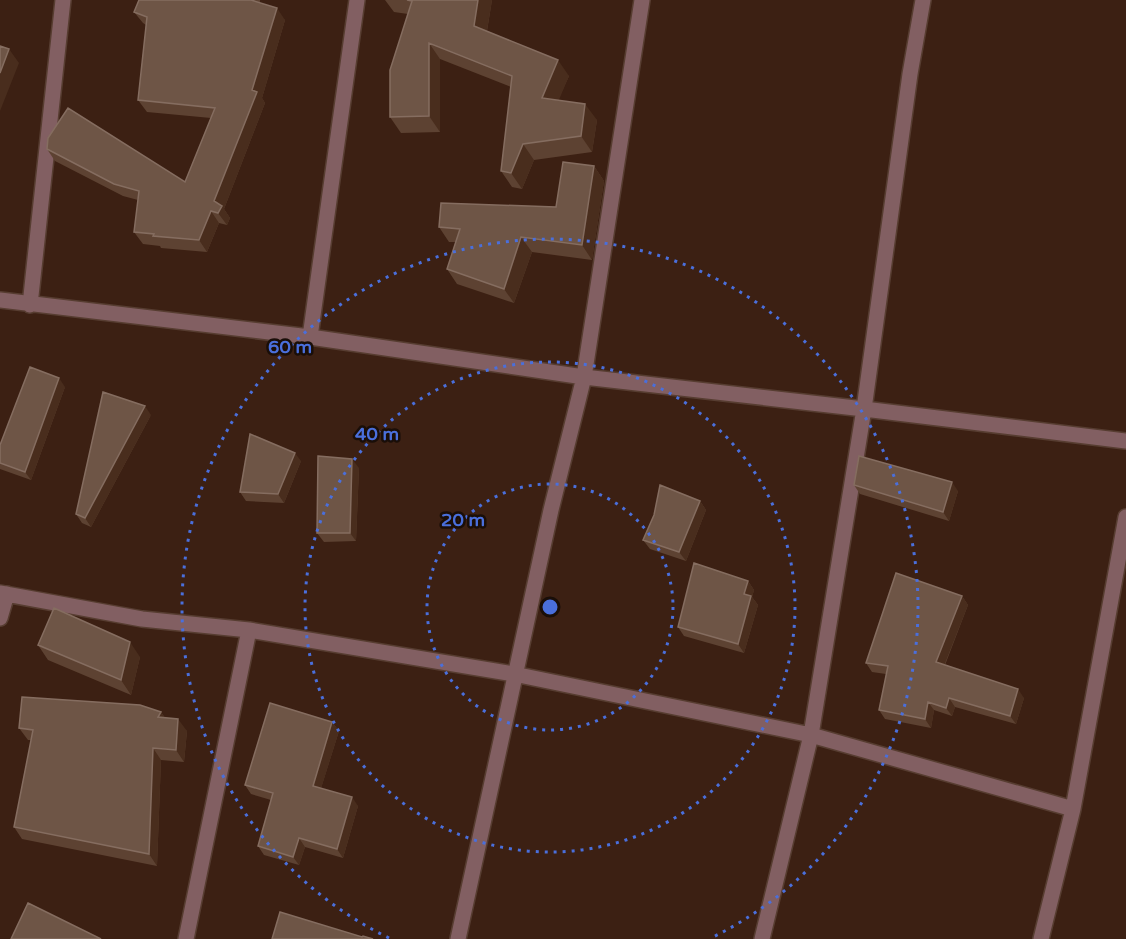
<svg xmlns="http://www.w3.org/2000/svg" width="1126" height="939" font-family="'Varela Round',sans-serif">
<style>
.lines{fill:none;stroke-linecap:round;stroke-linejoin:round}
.minor-casing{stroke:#573d31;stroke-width:18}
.minor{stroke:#825f62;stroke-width:15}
.wall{fill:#5d4232}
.shaded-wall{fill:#492d1d}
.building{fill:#6e5546;stroke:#856d60;stroke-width:1.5}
.ring{fill:none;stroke:#4a6fdc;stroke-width:3;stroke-dasharray:3 6}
.centre{fill:#4a6fdc;stroke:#1a0e08;stroke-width:3}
.ring-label{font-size:18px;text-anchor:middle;font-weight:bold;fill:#4a6fdc;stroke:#1a0e08;stroke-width:5;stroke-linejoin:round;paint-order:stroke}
</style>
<rect width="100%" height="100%" fill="#3c2013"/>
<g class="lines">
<!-- minor casing -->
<g class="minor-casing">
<path id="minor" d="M 0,300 L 310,337 L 584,377 L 864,409 L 1126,441
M 30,305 L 63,0
M 310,337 L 357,0
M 0,593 L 142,619 L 249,630 L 514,674 L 811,735 L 1073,809
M 0,618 L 7,594
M 186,939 L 249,630
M 458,939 L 551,510 L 584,377 L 642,0
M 762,939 L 811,735 L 864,409 L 910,74 L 923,0
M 1041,939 L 1073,809 L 1126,517"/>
</g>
<!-- minor -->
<use href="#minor" class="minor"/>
</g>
<!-- wall -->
<path class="wall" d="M 139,0 L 260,0 L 260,3 L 285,20 L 262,98 L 265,103 L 224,209 L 230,218 L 227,225 L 219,223 L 207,252 L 161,248 L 160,246 L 143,244 L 134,232 L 138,200 L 123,196 L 55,161 L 47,149 L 185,182 L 211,118 L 147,112 L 138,100 L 146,25 L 143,23 L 134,12 Z
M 385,0 L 492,0 L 487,31 L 569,76 L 558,100 L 597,120 L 592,152 L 534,160 L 522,189 L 512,187 L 501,171 L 511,87 L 440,59 L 440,132 L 401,133 L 390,117 L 408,14 L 394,12 Z
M 594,166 L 604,181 L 592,260 L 532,252 L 514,303 L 457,284 L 447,269 L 456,242 L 449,242 L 439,227 L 556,207 Z
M 65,387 L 31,480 L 0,469 L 0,445 Z
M 151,415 L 91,527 L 82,523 L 76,514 Z
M 301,461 L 284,503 L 246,501 L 240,492 Z
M 359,468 L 356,541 L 324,542 L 317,533 Z
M 854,485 L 958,491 L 949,521 L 860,494 Z
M 700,501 L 706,510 L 686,561 L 650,549 L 643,540 Z
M 748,581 L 754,590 L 752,597 L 758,605 L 744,653 L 684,636 L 678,627 Z
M 962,596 L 968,605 L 945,665 L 1024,698 L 1016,724 L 955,707 L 952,716 L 934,710 L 931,728 L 885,719 L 879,710 L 886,674 L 872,672 L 866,663 Z
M 38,645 L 140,657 L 131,695 L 48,660 Z
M 161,712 L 165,718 L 187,731 L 184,762 L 161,760 L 157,866 L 22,839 L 14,827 L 31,740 L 28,740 L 19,728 Z
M 332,722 L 339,731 L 321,788 L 358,806 L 343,858 L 305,847 L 299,865 L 264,855 L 258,846 L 271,800 L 251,794 L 245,785 Z"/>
<!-- shaded-wall -->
<path class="shaded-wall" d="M 478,0 L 492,0 L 485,42 L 474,26 Z
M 277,8 L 285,20 L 262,98 L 265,103 L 224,209 L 230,218 L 227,225 L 218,213 L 214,201 L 252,90 Z
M 429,43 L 440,59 L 440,132 L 429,116 Z
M 9,49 L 19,63 L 0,111 L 0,73 Z
M 558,60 L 569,76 L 553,114 L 542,98 Z
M 585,104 L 597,120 L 592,152 L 581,136 Z
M 523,144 L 534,160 L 522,189 L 511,173 Z
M 594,166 L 604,181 L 592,260 L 582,245 Z
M 211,211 L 219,223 L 207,252 L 199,240 Z
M 521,237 L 532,252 L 514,303 L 504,289 Z
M 59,378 L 65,387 L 31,480 L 25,472 Z
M 145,406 L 151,415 L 91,527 L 85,518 Z
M 295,453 L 301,461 L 284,503 L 278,494 Z
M 352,459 L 359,468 L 356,541 L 350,533 Z
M 952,482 L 958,491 L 949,521 L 943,512 Z
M 700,501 L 706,510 L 686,561 L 679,552 Z
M 748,581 L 754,590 L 752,597 L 758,605 L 744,653 L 738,644 L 744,594 Z
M 962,596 L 968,605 L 942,671 L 936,662 Z
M 130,642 L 140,657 L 131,695 L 121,680 Z
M 1018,689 L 1024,698 L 1016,724 L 1010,716 Z
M 949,698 L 955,707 L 952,716 L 946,708 Z
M 928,702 L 934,710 L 931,728 L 925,719 Z
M 161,712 L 169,724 L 158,717 Z
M 178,719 L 187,731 L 184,762 L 176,750 Z
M 332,722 L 339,731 L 319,795 L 313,786 Z
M 153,748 L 161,760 L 157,866 L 149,854 Z
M 352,797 L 358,806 L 343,858 L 337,849 Z
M 299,838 L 305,847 L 299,865 L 293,857 Z"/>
<!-- building -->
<path class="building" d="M 139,0 L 251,0 L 277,8 L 252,90 L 257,92 L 214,201 L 222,206 L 218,213 L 211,211 L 199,240 L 153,236 L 154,234 L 134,232 L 139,191 L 114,184 L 47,149 L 48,138 L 68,108 L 185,182 L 215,108 L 138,100 L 147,17 L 134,12 Z
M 407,0 L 478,0 L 474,26 L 558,60 L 542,98 L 585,104 L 581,136 L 523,144 L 511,173 L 501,171 L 512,76 L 429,43 L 429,116 L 390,117 L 390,70 L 412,1 Z
M 0,46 L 9,49 L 0,73 Z
M 563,162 L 594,166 L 582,245 L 521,237 L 504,289 L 447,269 L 460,229 L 439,227 L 441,203 L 556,207 Z
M 30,367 L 59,378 L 25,472 L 0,463 L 0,445 Z
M 103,392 L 145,406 L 85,518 L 76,514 Z
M 250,434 L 295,453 L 278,494 L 240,492 Z
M 318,456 L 352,459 L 350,533 L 317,533 Z
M 859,456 L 952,482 L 943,512 L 854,485 Z
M 660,485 L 700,501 L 679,552 L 643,540 L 654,515 Z
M 694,563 L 748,581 L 744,594 L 751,596 L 738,644 L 678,627 Z
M 896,573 L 962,596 L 936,662 L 1018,689 L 1010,716 L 949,698 L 946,708 L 928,702 L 925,719 L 879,710 L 888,666 L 866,663 Z
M 54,608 L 130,642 L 121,680 L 38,645 Z
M 22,697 L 140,705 L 161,712 L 158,717 L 178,719 L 176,750 L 153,748 L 149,854 L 14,827 L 33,730 L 19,728 Z
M 270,703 L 332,722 L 313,786 L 352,797 L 337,849 L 299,838 L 293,857 L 258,846 L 273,793 L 245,785 Z
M 28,903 L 101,939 L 11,939 Z
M 280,912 L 362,937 L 363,936 L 373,939 L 272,939 Z"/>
<!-- distance rings -->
<g class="ring">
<circle cx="550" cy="607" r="123"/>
<circle cx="550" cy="607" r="245"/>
<path d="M389 938A368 368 0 1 1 711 938"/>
</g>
<circle cx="550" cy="607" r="9" class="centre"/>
<g class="ring-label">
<text x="290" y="353">60 m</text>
<text x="377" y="440">40 m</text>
<text x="463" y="526">20 m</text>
</g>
</svg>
